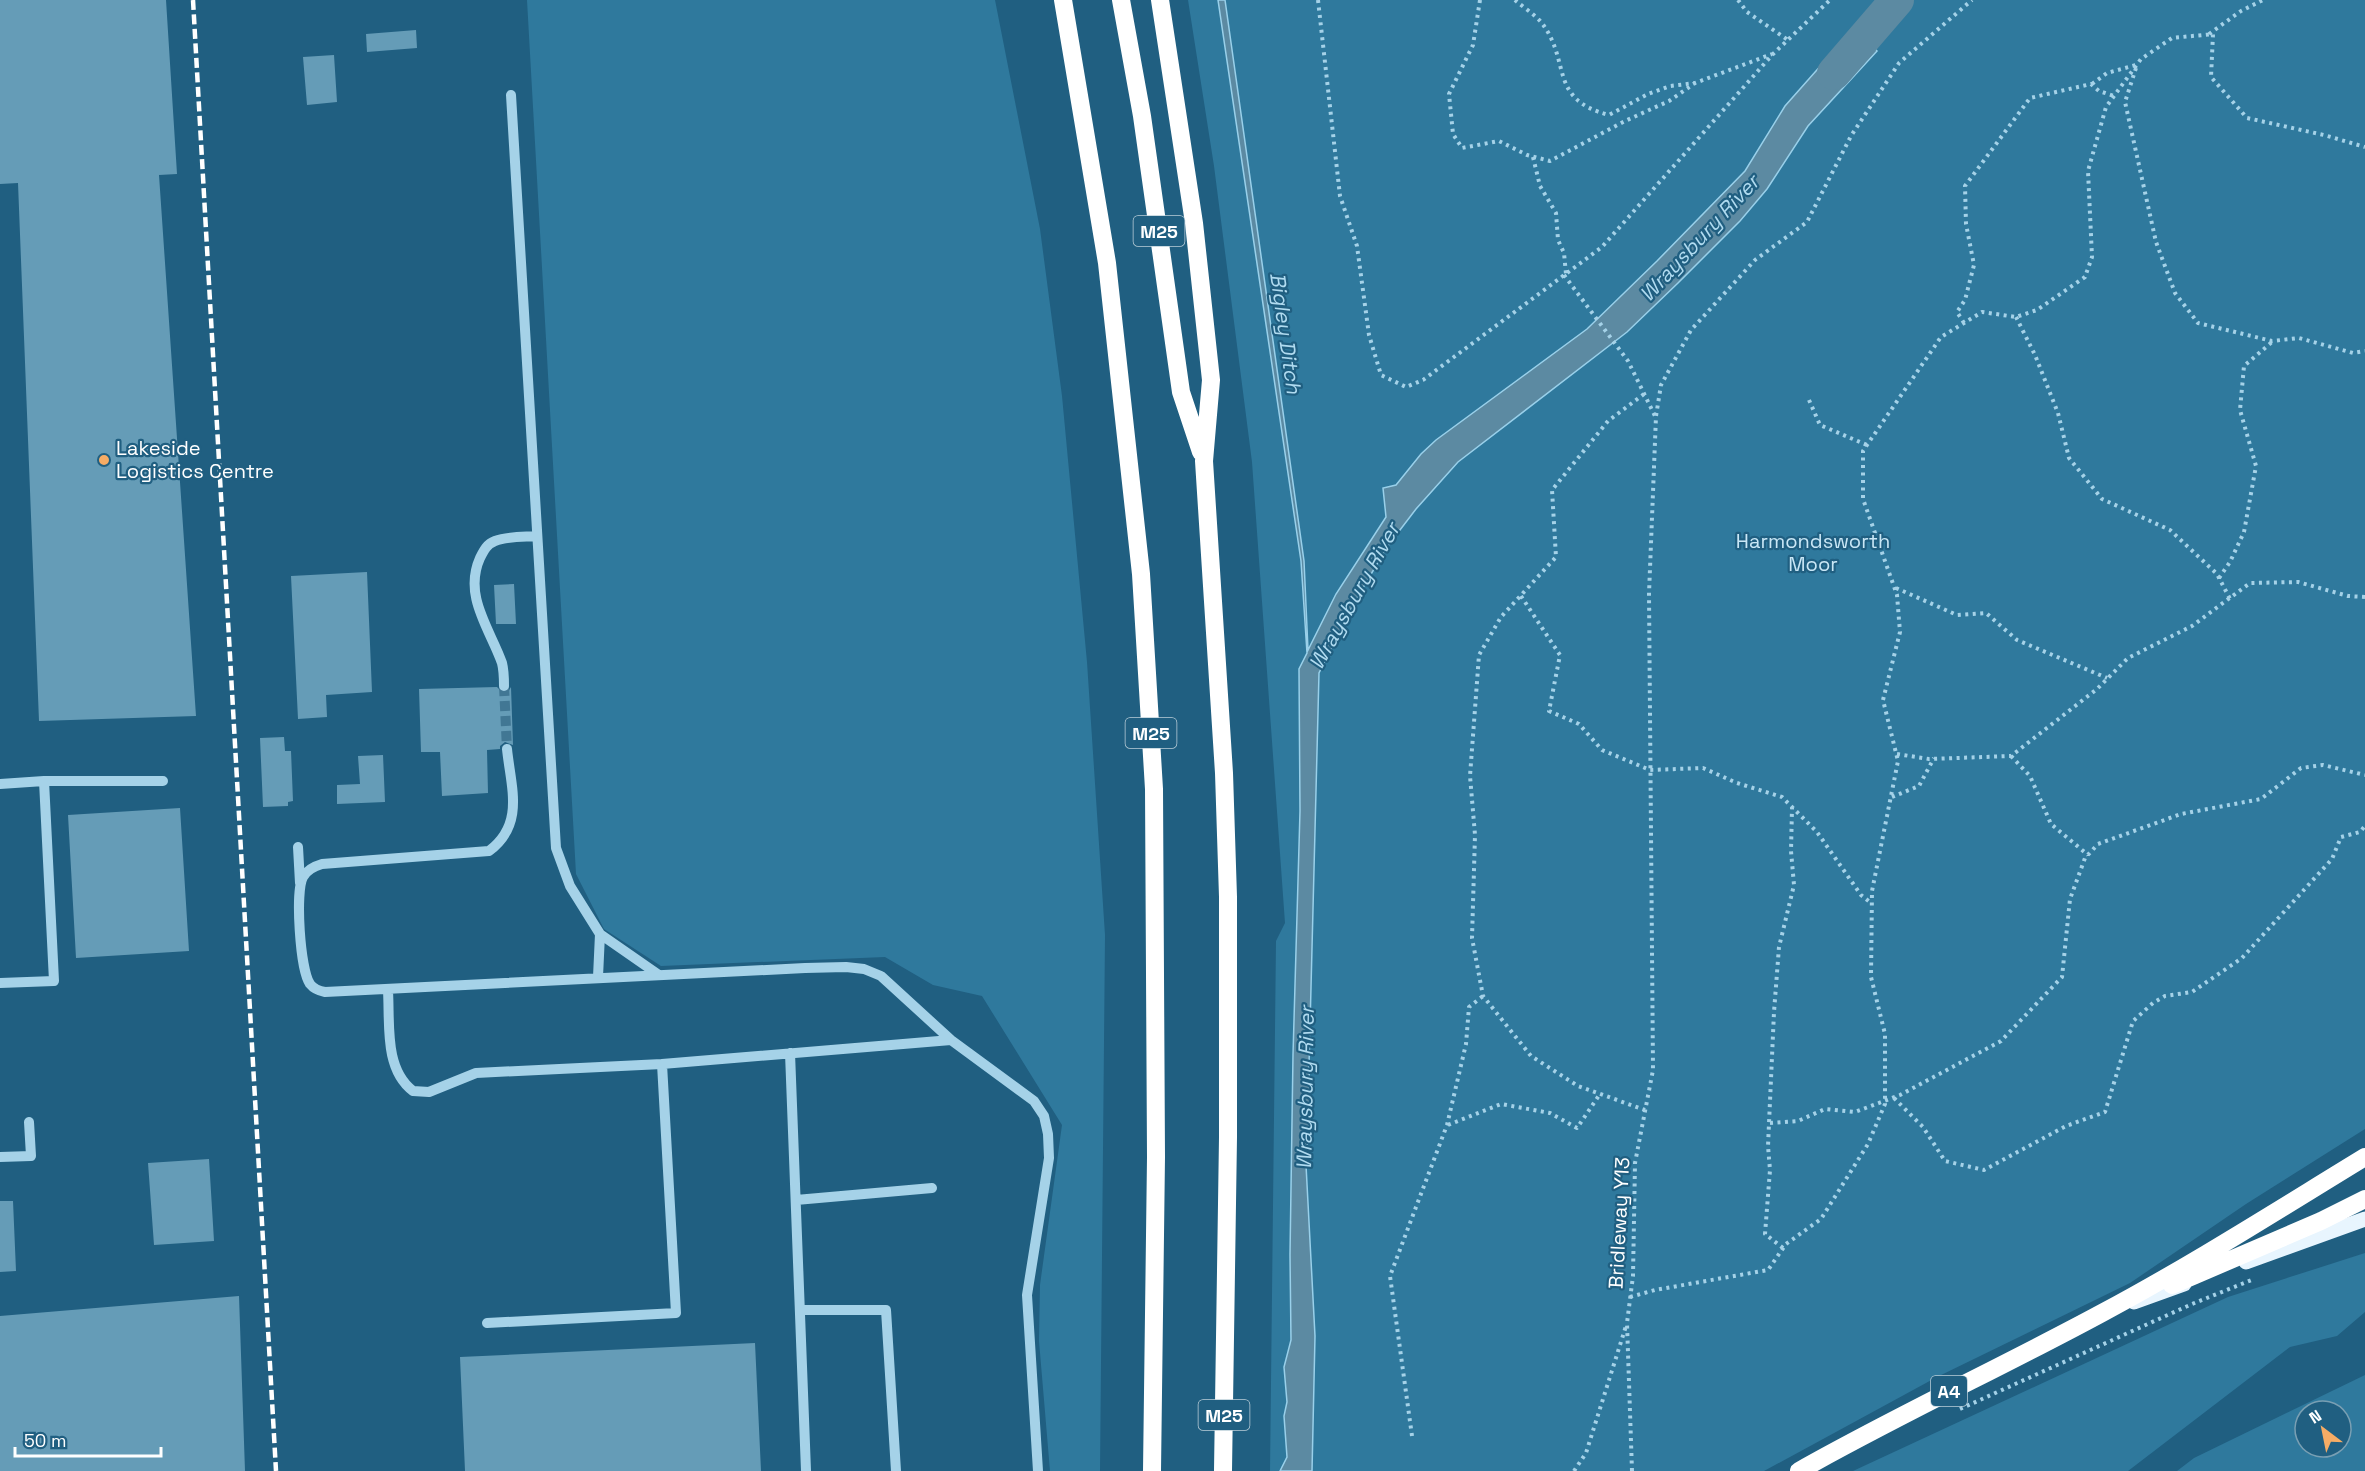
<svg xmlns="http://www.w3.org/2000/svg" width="2365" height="1471" font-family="'Space Grotesk',sans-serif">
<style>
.green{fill:#2f799d;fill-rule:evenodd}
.water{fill:#5c8aa2;stroke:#99d0ea;stroke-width:1.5}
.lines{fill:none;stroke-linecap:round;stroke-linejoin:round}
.river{stroke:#5c8aa2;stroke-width:34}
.building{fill:#659cb7}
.minor-tunnel{stroke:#417794;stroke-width:10;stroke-dasharray:10 5;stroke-linecap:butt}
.path{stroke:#a5d2e8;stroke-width:4;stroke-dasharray:3 4.5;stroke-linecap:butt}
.minor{stroke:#a5d2e8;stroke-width:10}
.major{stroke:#e8f5fe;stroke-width:15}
.highway{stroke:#fff;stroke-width:18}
.rail{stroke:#fff;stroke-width:4.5;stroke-dasharray:10 4.5;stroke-linecap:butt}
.poi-dot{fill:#f6ac65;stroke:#205f81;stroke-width:2}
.labels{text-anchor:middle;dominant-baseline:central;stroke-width:4.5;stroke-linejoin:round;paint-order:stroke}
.shield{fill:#205f81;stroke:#bccfd9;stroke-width:1.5}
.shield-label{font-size:18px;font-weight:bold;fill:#fff}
.poi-label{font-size:20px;fill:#fff;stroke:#205f81;text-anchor:start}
.park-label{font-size:20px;fill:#c9e7f6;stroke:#205f81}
.street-label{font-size:20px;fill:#fff;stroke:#205f81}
.water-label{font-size:21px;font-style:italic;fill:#b0dbf0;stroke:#205f81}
</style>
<rect width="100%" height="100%" fill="#205f81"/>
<!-- green -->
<path class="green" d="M 527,0 L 995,0 L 1040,229 L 1062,396 L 1087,662 L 1105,935 L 1100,1471 L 1050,1471 L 1039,1341 L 1040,1285 L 1062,1125 L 982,996 L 933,985 L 885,957 L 661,966 L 604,929 L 576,874 Z
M 1188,0 L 2365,0 L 2365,1129 L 2246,1204 L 2130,1283 L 1937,1377 L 1764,1471 L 1270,1471 L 1276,941 L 1285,923 L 1252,462 L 1214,166 Z
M 2365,1253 L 2365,1312 L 2337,1336 L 2290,1347 L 2128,1471 L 1853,1471 L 2228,1297 Z
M 2365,1375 L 2365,1471 L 2177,1471 L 2194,1458 ZM 2305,1411 L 2341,1411 L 2341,1447 L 2305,1447 Z"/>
<!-- water -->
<path class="water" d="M 1218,0 L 1225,0 L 1304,561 L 1308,650 L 1336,594 L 1386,517 L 1383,488 L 1396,485 L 1421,454 L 1436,440 L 1587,329 L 1657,261 L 1745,171 L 1785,106 L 1854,28 L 1877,51 L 1808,126 L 1767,189 L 1740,221 L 1678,283 L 1627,332 L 1458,462 L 1416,509 L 1387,547 L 1354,603 L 1319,673 L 1309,1066 L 1310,1107 L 1306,1165 L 1315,1336 L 1312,1471 L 1280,1471 L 1287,1457 L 1284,1416 L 1287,1402 L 1284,1367 L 1291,1340 L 1290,1255 L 1293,1055 L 1300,811 L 1299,669 L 1307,653 L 1301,561 Z"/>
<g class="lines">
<!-- river -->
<path class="river" d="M 1834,73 L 1897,0"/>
</g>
<!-- building -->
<path class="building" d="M 0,0 L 166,0 L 177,174 L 159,175 L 196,716 L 39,721 L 18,183 L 0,184 Z
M 416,30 L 417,48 L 367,52 L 366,34 Z
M 334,55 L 337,102 L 307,105 L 303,57 Z
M 367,572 L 372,692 L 326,695 L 327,717 L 298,719 L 291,576 Z
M 514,584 L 516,624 L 496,624 L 494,585 Z
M 497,687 L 503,693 L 508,692 L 511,687 L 513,745 L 505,742 L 500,746 L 500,749 L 487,750 L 488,793 L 442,796 L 440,752 L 421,752 L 419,689 Z
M 284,737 L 285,751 L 291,751 L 293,801 L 288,802 L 288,806 L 263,807 L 260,738 Z
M 383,755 L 385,802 L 337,804 L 337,785 L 360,784 L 358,756 Z
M 180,808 L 189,951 L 76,958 L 68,815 Z
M 209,1159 L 214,1241 L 154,1245 L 148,1163 Z
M 0,1201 L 13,1201 L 16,1271 L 0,1272 Z
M 239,1296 L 245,1471 L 0,1471 L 0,1316 Z
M 755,1343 L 761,1471 L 465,1471 L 460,1357 Z"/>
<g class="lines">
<!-- minor-tunnel -->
<path class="minor-tunnel" d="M 504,686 L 507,749"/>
<!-- path -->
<path class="path" d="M 1318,0 L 1340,196 L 1357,246 L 1369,335 L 1381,375 L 1406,387 L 1423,380 L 1602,247 L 1773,54 L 1830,0
M 1480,0 L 1473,45 L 1449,94 L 1453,134 L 1462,148 L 1499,141 L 1527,155 L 1550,161 L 1625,121 L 1669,101 L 1695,83
M 1515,0 C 1523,7 1534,14 1541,22 C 1572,61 1547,99 1609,115 L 1648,94 L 1670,86 L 1695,83 L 1772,54
M 1738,0 L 1747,12 L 1788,40
M 2209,34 L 2241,11 L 2263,0
M 2136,68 L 2125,102 L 2156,242 L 2175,293 L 2198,323 L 2272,341 L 2299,338 L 2353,353 L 2365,351
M 2092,84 L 2107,73 L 2136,65
M 1533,157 L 1540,186 L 1556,213 L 1558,240 L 1564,253 L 1566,274
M 1564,275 L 1628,361 L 1655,416
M 2016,317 L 2035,355 L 2058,413 L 2069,458 L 2102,499 L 2170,530 L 2217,574 L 2230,599
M 1964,323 L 1957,312 L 1965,300 L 1974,265 L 1966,224 L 1965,186 L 2030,98 L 2091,84 L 2099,91 L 2114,96
M 1644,394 L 1608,421 L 1552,490 L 1556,557 L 1501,617 L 1479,655 L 1470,776 L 1475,835 L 1472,938 L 1483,996 L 1531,1056 L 1578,1086 L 1645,1110
M 1809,400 L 1820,425 L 1867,445
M 2219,578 L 2230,562 L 2244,532 L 2256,466 L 2240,410 L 2244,366 L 2272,342
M 1896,588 L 1957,615 L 1986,613 L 2017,640 L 2107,678
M 1521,596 L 1560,655 L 1549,711 L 1579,724 L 1602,750 L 1650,770 L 1703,768 L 1737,783 L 1782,797 L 1817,832 L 1861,895 L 1871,903
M 1897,754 L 1929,759 L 2011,756 L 2097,689 L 2128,658 L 2192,626 L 2250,583 L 2298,582 L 2348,596 L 2365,597
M 2011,756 L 2030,776 L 2051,824 L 2088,855
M 1892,797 L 1919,786 L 1934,758
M 1894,1098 L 1923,1127 L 1945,1161 L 1984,1170 L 2066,1126 L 2105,1112 L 2133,1021 L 2153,1003 L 2165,996 L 2192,992 L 2242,958 L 2332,859 L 2341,837 L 2360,832 L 2365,826
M 1770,1123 L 1798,1121 L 1825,1109 L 1855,1112 L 1900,1095 L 2001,1041 L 2062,977 L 2070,899 L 2085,858 L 2098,844 L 2181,814 L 2261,799 L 2301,768 L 2323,765 L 2365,775
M 1448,1125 L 1501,1104 L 1550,1113 L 1577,1128 L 1600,1094
M 1783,1248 L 1765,1234 L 1770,1170 L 1768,1146 L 1774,1012 L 1779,947 L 1794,885 L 1791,851 L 1792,808
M 1630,1297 L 1655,1290 L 1768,1270 L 1786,1244 L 1821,1219 L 1868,1144 L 1885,1104 L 1885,1034 L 1871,977 L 1872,891 L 1898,761 L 1883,700 L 1900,632 L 1897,595 L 1863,499 L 1863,451 L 1867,445 L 1941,337 L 1982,312 L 2016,317 L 2037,310 L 2085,277 L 2092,257 L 2088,171 L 2106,107 L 2141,59 L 2172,38 L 2213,34 L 2211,77 L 2247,118 L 2324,135 L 2365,147
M 1960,1409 L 2192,1304 L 2254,1279
M 1412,1436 L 1390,1276 L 1447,1125 L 1466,1044 L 1469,1007 L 1483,996
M 1574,1471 L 1586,1453 L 1626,1326
M 1632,1471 L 1627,1323 L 1633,1276 L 1635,1163 L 1653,1070 L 1649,594 L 1656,416 L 1661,385 L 1691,330 L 1755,260 L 1807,222 L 1851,136 L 1899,63 L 1972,0"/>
<!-- minor -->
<path class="minor" d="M 511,95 L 556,848 L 570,886 L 600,934 L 659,975
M 504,686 C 504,679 504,671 502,663 C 490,629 463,596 480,558 C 484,550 487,544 495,541 C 508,536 524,537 537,536
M 507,749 C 511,788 525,824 489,851 L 322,864 C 315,866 307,870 303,877 C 295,891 300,970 310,984 C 314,989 319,991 325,992 L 805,968 L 846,967 L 864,969 L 881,976 L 951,1040 L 1034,1101 L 1044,1116 L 1048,1134 L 1049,1158 L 1027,1295 L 1038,1471
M 0,784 L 44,781
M 298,847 L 300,883
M 598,977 L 600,934
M 0,983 L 54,981 L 44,781 L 163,781
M 388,991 C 390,1024 384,1069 413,1091 L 429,1092 L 476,1073 L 662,1064
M 790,1053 L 806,1471
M 0,1157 L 31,1156 L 29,1122
M 796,1200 L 932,1188
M 800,1310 L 886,1310 L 896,1471
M 487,1323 L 676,1313 L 662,1064 L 951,1040"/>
<!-- major -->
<path class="major" d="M 2246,1262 L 2365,1219
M 2134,1302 L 2184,1284"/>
<!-- highway -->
<path class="highway" d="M 1063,0 L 1107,263 L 1141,574 L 1154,789 L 1156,1157 L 1152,1471
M 1121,0 L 1142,116 L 1181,392 L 1201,452
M 1160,0 L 1194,223 L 1211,380 L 1204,461 L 1224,773 L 1228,897 L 1228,1137 L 1223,1471
M 2172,1285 L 2321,1221 L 2365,1199
M 1799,1471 C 1898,1415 2002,1367 2102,1313 C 2192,1265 2278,1210 2365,1157"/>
<!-- rail -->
<path class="rail" d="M 193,0 L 276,1471"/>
</g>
<!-- markers -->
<circle class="poi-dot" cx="104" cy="460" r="6"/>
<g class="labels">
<!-- shield labels -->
<g class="shield">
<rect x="1133.5" y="216" width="51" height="30" rx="4.5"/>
<rect x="1125.5" y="718" width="51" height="30" rx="4.5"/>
<rect x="1931" y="1376" width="36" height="30" rx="4.5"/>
<rect x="1198.5" y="1400" width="51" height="30" rx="4.5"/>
</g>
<g class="shield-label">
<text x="1159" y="231">M25</text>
<text x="1151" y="733">M25</text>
<text x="1949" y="1391">A4</text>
<text x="1224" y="1415">M25</text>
</g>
<!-- poi labels -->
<g class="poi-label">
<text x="116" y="448">Lakeside<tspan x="116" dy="23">Logistics Centre</tspan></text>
</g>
<!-- park labels -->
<g class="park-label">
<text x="1813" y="541">Harmondsworth<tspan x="1813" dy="23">Moor</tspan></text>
</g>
<!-- street labels -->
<g class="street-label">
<text transform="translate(1619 1223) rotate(-87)">Bridleway Y13</text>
</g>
<!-- water labels -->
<g class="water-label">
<text transform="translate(1699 238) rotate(-47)">Wraysbury River</text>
<text transform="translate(1286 333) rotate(82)">Bigley Ditch</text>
<text transform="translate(1354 596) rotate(-61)">Wraysbury River</text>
<text transform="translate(1305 1088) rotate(-89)">Wraysbury River</text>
</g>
</g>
<!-- north arrow -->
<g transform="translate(2323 1429) rotate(328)"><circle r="28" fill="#205f81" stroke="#799fb3" stroke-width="1.5"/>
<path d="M0-4.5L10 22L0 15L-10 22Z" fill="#f6ac65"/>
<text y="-9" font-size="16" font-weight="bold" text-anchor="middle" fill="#ffffff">N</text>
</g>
<!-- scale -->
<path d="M15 1447v9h146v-9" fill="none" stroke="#ffffff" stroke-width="3"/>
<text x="24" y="1447" font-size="18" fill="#ffffff" stroke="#205f81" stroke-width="4.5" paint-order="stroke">50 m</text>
</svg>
